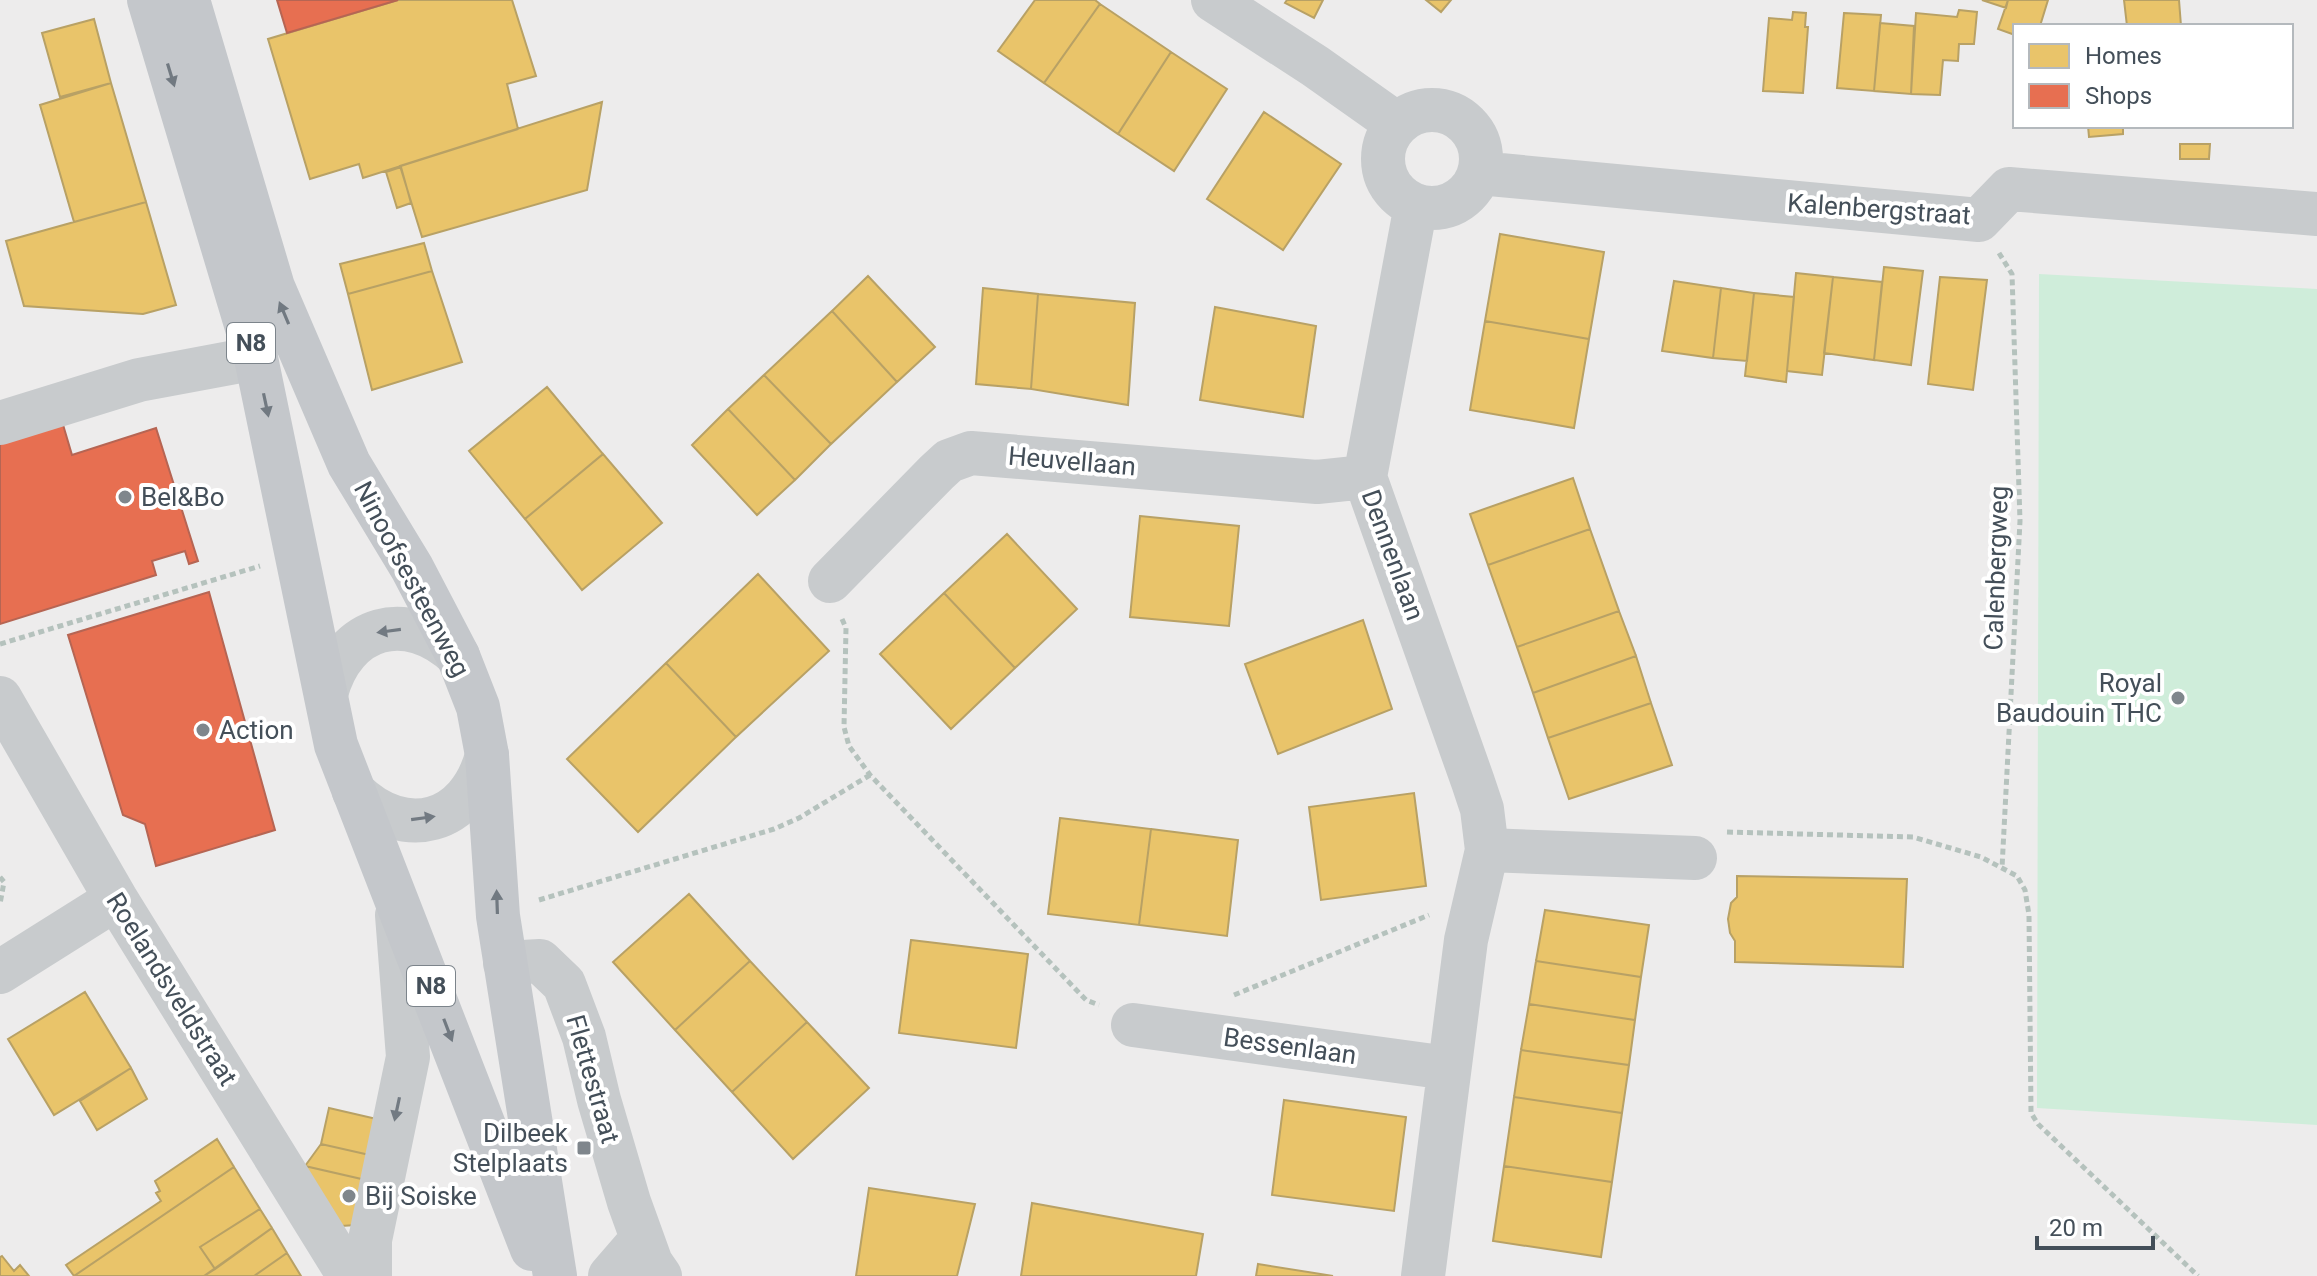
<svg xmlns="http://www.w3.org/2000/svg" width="2317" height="1276" font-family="Roboto,sans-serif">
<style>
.green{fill:#cfedda}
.homes{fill:#e9c46a;stroke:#b8a165;stroke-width:2}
.shops{fill:#e76f51;stroke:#b66553;stroke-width:2}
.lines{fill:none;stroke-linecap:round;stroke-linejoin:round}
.path{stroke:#b5c2bd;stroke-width:5;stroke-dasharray:6 4;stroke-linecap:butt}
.minor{stroke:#c8cbcd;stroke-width:44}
.major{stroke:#c4c7cb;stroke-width:44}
.oneway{fill:#717981}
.oneway2{fill:#727a82}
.poi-dot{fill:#7f868c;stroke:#fff;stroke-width:3}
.labels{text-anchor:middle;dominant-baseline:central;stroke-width:8;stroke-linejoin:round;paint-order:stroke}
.shield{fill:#fff;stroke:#7c848b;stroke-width:2}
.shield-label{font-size:24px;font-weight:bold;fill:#444f59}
.street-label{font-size:26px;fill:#444f59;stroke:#fff}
.poi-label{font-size:26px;fill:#444f59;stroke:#fff;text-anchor:start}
</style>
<rect width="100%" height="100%" fill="#edecec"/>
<!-- green -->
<path class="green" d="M 2039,274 L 2317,289 L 2317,1125 L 2037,1108 Z"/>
<!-- homes -->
<path class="homes" d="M 398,0 L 512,0 L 536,76 L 507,84 L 518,129 L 363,178 L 359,164 L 310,179 L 268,39 Z
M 1035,0 L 1095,0 L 1100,4 L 1044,83 L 998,51 Z
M 1287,0 L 1323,0 L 1314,18 L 1285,3 Z
M 1426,0 L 1451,0 L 1441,12 Z
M 1982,0 L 2008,0 L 2006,8 Z
M 2008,0 L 2048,0 L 2040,26 L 2015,26 L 2015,35 L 1998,29 Z
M 2124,0 L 2179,0 L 2181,26 L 2127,26 Z
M 1100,4 L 1171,52 L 1118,134 L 1044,83 Z
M 1959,10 L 1977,12 L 1974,44 L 1959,44 L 1958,61 L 1943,60 L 1940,95 L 1911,94 L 1916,13 L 1957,17 Z
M 1793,12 L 1806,13 L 1805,27 L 1808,27 L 1803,93 L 1763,91 L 1769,18 L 1792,20 Z
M 1844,13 L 1881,15 L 1874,91 L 1837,88 Z
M 94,19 L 111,83 L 60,97 L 42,33 Z
M 1880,23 L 1914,26 L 1911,94 L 1874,91 Z
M 1171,52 L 1227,89 L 1174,171 L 1118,134 Z
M 111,83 L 146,202 L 74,222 L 40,105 Z
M 602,102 L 587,190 L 422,237 L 400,166 Z
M 1264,112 L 1341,164 L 1283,250 L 1207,199 Z
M 2088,126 L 2123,126 L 2123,134 L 2089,137 Z
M 2180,144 L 2210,144 L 2209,159 L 2180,159 Z
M 401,167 L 411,203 L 397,208 L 386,172 Z
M 146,202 L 176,305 L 143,314 L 24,306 L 6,241 Z
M 1500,234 L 1604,252 L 1589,339 L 1485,321 Z
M 424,243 L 432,271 L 348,294 L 340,264 Z
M 1884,267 L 1923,271 L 1911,365 L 1874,360 Z
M 432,271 L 462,362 L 372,390 L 348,294 Z
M 1796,273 L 1833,277 L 1822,375 L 1787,371 Z
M 868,276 L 935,347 L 897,382 L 832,311 Z
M 1833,277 L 1882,282 L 1874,360 L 1824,353 Z
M 1940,277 L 1987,280 L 1973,390 L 1928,384 Z
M 1674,281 L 1721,288 L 1713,358 L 1662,351 Z
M 983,288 L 1038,294 L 1031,389 L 976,384 Z
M 1721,288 L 1754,293 L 1747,361 L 1713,358 Z
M 1754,293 L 1794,297 L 1786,382 L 1745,376 Z
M 1038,294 L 1135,303 L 1128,405 L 1031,389 Z
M 1215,307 L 1316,326 L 1303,417 L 1200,400 Z
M 832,311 L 897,382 L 831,444 L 764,375 Z
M 1485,321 L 1589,339 L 1574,428 L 1470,410 Z
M 764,375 L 831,444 L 795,480 L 728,409 Z
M 547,387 L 603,454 L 525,519 L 469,451 Z
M 728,409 L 795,480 L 757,515 L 692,445 Z
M 603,454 L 662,523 L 582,590 L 525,519 Z
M 1573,478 L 1590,529 L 1488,565 L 1470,514 Z
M 1140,516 L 1239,526 L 1229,626 L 1130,617 Z
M 1590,529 L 1619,611 L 1517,647 L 1488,565 Z
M 1007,534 L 1077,609 L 1015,668 L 944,593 Z
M 758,574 L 829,651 L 736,737 L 666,663 Z
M 944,593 L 1015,668 L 951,729 L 880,654 Z
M 1619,611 L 1636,656 L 1533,693 L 1517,647 Z
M 1363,620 L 1392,709 L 1278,754 L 1245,664 Z
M 1636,656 L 1651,703 L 1548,738 L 1533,693 Z
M 666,663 L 736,737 L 638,832 L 567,759 Z
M 1651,703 L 1672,765 L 1569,799 L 1548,738 Z
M 1414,793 L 1426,886 L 1321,900 L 1309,807 Z
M 1060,818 L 1151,829 L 1139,925 L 1048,914 Z
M 1151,829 L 1238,840 L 1227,936 L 1139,925 Z
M 1737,876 L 1907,879 L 1903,967 L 1735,962 L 1735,941 L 1730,933 L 1728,919 L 1731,903 L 1737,897 Z
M 689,894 L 750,961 L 675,1030 L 613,962 Z
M 1545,910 L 1649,925 L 1641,977 L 1536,961 Z
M 911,940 L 1028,954 L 1016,1048 L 899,1033 Z
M 750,961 L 807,1022 L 732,1092 L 675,1030 Z
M 1536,961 L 1641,977 L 1635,1020 L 1529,1004 Z
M 85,992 L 131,1068 L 54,1115 L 8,1039 Z
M 1529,1004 L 1635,1020 L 1629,1065 L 1521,1050 Z
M 807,1022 L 869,1088 L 793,1159 L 732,1092 Z
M 1521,1050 L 1629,1065 L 1622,1113 L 1514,1097 Z
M 131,1068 L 147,1099 L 97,1130 L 80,1101 Z
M 1514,1097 L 1622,1113 L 1612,1182 L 1504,1166 Z
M 1284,1100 L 1406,1117 L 1394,1211 L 1272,1195 Z
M 329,1108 L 381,1120 L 374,1156 L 321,1144 Z
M 217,1139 L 234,1167 L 74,1276 L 66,1265 L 161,1201 L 156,1193 L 160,1191 L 155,1181 Z
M 321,1144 L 374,1156 L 366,1180 L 305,1166 Z
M 305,1166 L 366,1180 L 356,1225 L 341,1226 Z
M 1504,1166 L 1612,1182 L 1601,1257 L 1493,1241 Z
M 234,1167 L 260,1209 L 200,1247 L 215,1269 L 204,1276 L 74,1276 Z
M 869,1188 L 975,1204 L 957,1276 L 856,1276 Z
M 1032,1203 L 1203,1234 L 1196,1276 L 1021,1276 Z
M 260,1209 L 272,1228 L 215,1269 L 200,1247 Z
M 272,1228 L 287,1253 L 254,1276 L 204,1276 Z
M 287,1253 L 301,1276 L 254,1276 Z
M 2,1256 L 14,1271 L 20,1265 L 29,1276 L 0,1276 L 0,1257 Z
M 1258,1264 L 1333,1276 L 1256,1276 Z"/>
<!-- shops -->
<path class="shops" d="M 277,0 L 398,0 L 287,33 Z
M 61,418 L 72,455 L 156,428 L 198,561 L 189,564 L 185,551 L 152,561 L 156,575 L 0,624 L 0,438 Z
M 209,592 L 275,830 L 156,866 L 145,824 L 123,815 L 68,635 Z"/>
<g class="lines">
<!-- path -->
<path class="path" d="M 1999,253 L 2012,274 L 2020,521 L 2002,868
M 842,619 L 846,628 L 844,727 L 849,746 L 870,775 L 1086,1000 L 1099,1005
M 0,644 L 260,566
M 1727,832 L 1913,837 L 1981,857 L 2017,876 L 2025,890 L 2029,915 L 2031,1113 L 2038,1124 L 2198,1276
M 0,877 L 4,882 L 0,904
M 539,900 L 774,829 L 799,818 L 870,775
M 1234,995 L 1429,915"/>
<!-- minor -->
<path class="minor" d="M 1213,0 L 1315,66 L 1397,124
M1383 159a49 49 0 1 1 98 0a49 49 0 1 1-98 0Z
M 1479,173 L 1979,220 L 2009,189 L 2317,214
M 1416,205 L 1365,477 L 1473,782 L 1482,809 L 1487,850 L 1466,940 L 1423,1276
M 0,423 L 139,380 L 256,358
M 830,581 L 937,472 L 949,461 L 971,453 L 1317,482 L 1365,477
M 326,694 C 344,625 407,608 458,656
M 0,698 L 116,899 L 349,1276
M 354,792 C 405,842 469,824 487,755
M 1487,850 L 1695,858
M 505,963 L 540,961 L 564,984 L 584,1037 L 599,1100 L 629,1202 L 651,1263 L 660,1276
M 0,972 L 116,899
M 1133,1025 L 1448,1068
M 370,1276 L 370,1240 L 408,1057 L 397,915
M 610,1276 L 642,1239"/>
<!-- major -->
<path class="major" d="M 149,0 L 256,358 L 336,745 L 532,1249
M 188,0 L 273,287 L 349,464 L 412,568 L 458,656 L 478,707 L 487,755 L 498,916 L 555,1276"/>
</g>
<!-- one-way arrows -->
<defs><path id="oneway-solid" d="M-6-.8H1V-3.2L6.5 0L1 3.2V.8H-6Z" transform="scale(2)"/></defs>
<g class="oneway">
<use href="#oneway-solid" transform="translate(171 75) rotate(73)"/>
<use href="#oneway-solid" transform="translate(284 313) rotate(-113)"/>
<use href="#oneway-solid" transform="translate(266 405) rotate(78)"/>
<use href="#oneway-solid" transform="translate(497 902) rotate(-92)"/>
<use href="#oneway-solid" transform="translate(448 1030) rotate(69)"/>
</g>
<g class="oneway2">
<use href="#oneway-solid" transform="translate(389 631) rotate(172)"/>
<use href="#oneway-solid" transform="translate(423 818) rotate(-8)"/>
<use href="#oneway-solid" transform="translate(397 1109) rotate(102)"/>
</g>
<!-- markers -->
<g class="poi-dot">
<circle cx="125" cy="497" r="8"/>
<circle cx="2178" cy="698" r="8"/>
<circle cx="203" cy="730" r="8"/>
<rect x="576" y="1140" width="16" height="16" rx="4"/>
<circle cx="349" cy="1196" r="8"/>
</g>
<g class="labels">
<!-- shield labels -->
<g class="shield">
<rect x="227" y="323" width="48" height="40" rx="6"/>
<rect x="407" y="966" width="48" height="40" rx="6"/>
</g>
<g class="shield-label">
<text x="251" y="343">N8</text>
<text x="431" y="986">N8</text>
</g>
<!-- street labels -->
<g class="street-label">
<text transform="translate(1879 209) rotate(4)">Kalenbergstraat</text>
<text transform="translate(1072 461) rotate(5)">Heuvellaan</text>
<text transform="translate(1393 555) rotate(70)">Dennenlaan</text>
<text transform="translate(1996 568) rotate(-88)">Calenbergweg</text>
<text transform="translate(412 579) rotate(62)">Ninoofsesteenweg</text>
<text transform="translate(172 989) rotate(58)">Roelandsveldstraat</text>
<text transform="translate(1290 1046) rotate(8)">Bessenlaan</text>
<text transform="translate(593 1079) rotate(74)">Flettestraat</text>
</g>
<!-- poi labels -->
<g class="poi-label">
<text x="141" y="497">Bel&amp;Bo</text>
<text x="2162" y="683" text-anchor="end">Royal<tspan x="2162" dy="30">Baudouin THC</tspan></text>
<text x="219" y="730">Action</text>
<text x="568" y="1133" text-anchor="end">Dilbeek<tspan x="568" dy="30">Stelplaats</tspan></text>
<text x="365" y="1196">Bij Soiske</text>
</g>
</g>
<!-- legend -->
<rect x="2013" y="24" width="280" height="104" fill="#ffffff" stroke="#b4b9bd" stroke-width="2"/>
<rect x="2029" y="44" width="40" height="24" fill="#e9c46a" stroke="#b4b9bd" stroke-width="2"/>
<text x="2085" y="64" font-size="24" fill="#444f59">Homes</text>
<rect x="2029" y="84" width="40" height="24" fill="#e76f51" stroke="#b4b9bd" stroke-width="2"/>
<text x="2085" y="104" font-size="24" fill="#444f59">Shops</text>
<!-- scale -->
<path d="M2037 1236v12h116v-12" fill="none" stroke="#444f59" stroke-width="4"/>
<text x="2049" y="1236" font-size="24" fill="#444f59" stroke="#ffffff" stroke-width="6" paint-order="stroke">20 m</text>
</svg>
